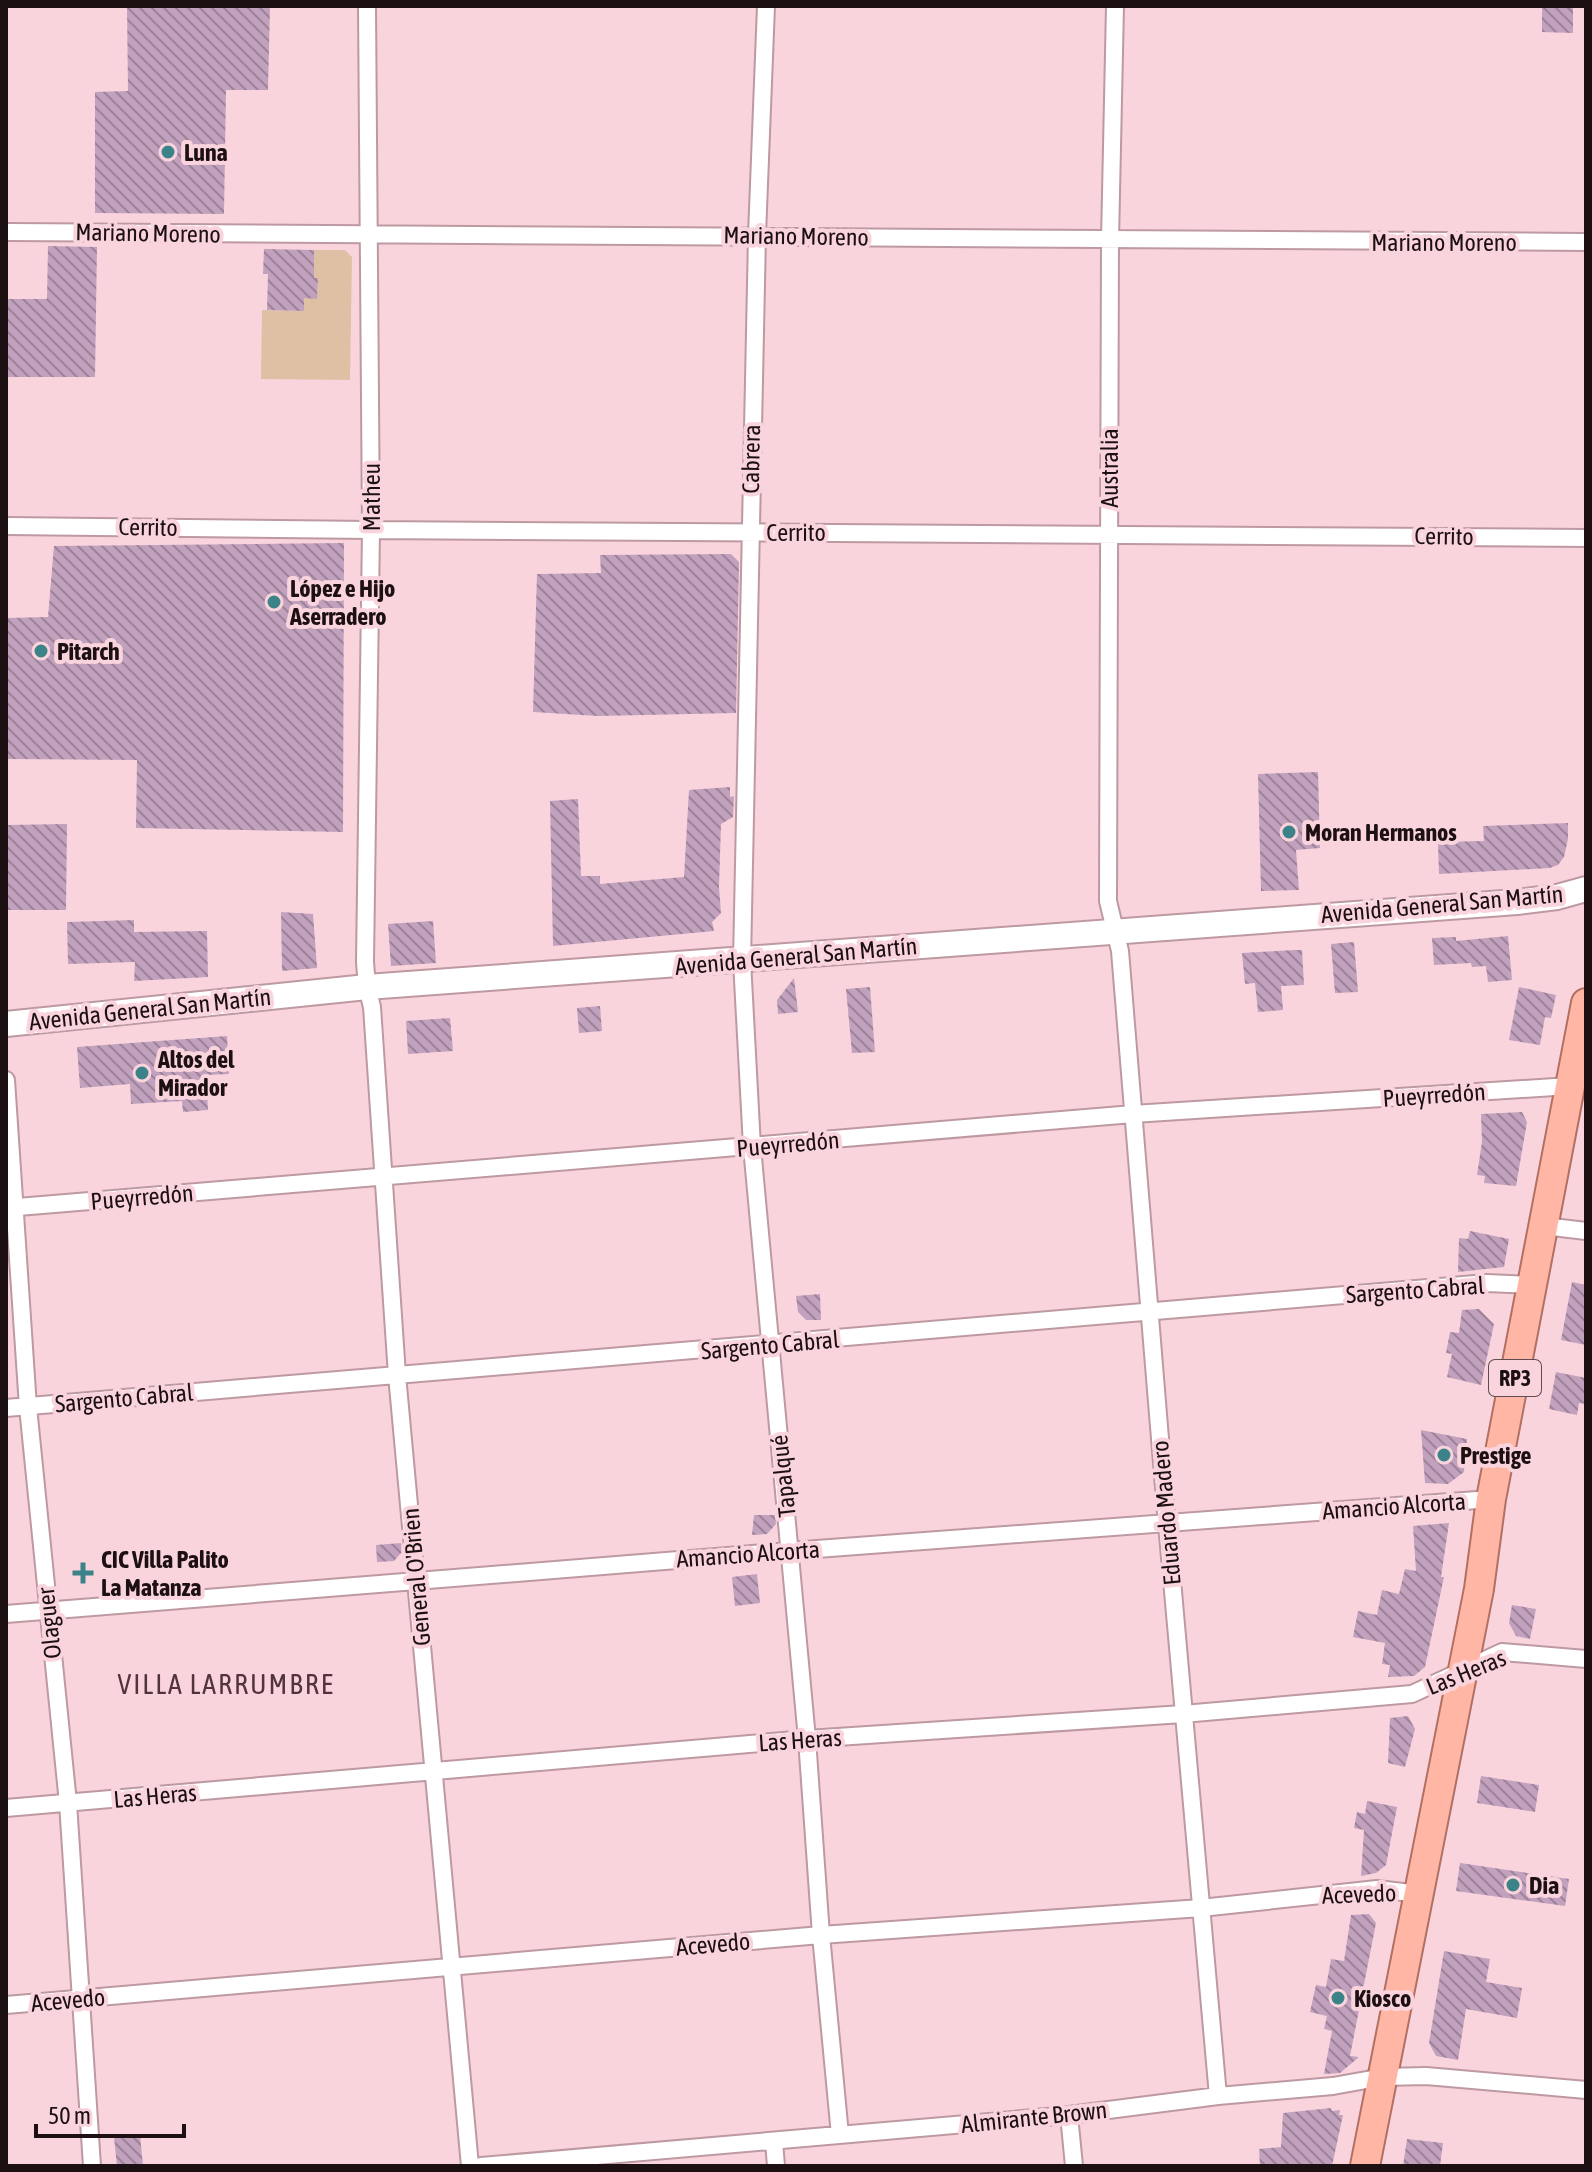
<svg xmlns="http://www.w3.org/2000/svg" width="1592" height="2172" font-family="'Asap Condensed',sans-serif">
<style>
.green{fill:#dec1a4}
.building{fill:url(#building-back-hatch)}
.lines{fill:none;stroke-linecap:round;stroke-linejoin:round}
.minor-casing{stroke:#bd99a2;stroke-width:20}
.secondary-casing{stroke:#bd99a2;stroke-width:28}
.trunk-casing{stroke:#b07063;stroke-width:32}
.minor{stroke:#fff;stroke-width:16}
.secondary{stroke:#fff;stroke-width:24}
.trunk{stroke:#ffb6a4;stroke-width:28}
.poi-dot{fill:#3b8388;stroke:#fad4dd;stroke-width:3}
.labels{text-anchor:middle;dominant-baseline:central;stroke-width:8;stroke-linejoin:round;paint-order:stroke}
.shield{fill:#fad4dd;stroke:#5f4b50;stroke-width:2}
.shield-label{font-size:22px;font-weight:bold;fill:#1c1013}
.poi-label{font-size:24px;font-weight:bold;fill:#1c1013;stroke:#fad4dd;text-anchor:start}
.street-label{font-size:24px;fill:#1c1013;stroke:#fad4dd}
.quarter-label{font-size:28px;letter-spacing:2px;fill:#52343c;stroke:#fad4dd}
</style>
<defs>
<pattern id="building-back-hatch" width="6" height="6" patternUnits="userSpaceOnUse" patternTransform="scale(2)"><rect width="6" height="6" fill="#c1a1bd"/><path d="M-1 5l2 2M0 0l6 6M5-1l2 2" fill="none" stroke="#9c8298"/></pattern>
</defs>
<rect width="100%" height="100%" fill="#fad4dd"/>
<!-- green -->
<path class="green" d="M 314,250 L 345,250 L 352,257 L 350,380 L 261,379 L 262,310 L 303,311 L 304,298 L 317,298 L 318,278 L 314,278 Z"/>
<!-- building -->
<path class="building" d="M 127,6 L 270,6 L 268,90 L 226,90 L 224,214 L 95,213 L 95,92 L 128,91 Z
M 1542,6 L 1573,6 L 1573,33 L 1542,32 Z
M 48,246 L 97,247 L 95,377 L 8,377 L 6,299 L 47,299 Z
M 264,249 L 314,250 L 314,278 L 318,278 L 317,299 L 304,298 L 304,311 L 267,310 L 268,274 L 263,274 Z
M 344,543 L 343,832 L 136,828 L 137,760 L 6,759 L 6,618 L 48,617 L 54,546 Z
M 731,554 L 739,562 L 736,713 L 598,716 L 533,712 L 537,574 L 601,573 L 600,555 Z
M 1318,772 L 1320,848 L 1296,850 L 1299,890 L 1261,891 L 1258,774 Z
M 730,787 L 730,797 L 734,796 L 733,817 L 721,824 L 719,887 L 721,913 L 712,922 L 714,931 L 553,946 L 550,801 L 578,799 L 581,876 L 600,876 L 600,884 L 684,877 L 689,790 Z
M 1568,823 L 1568,839 L 1564,857 L 1558,865 L 1550,868 L 1439,874 L 1438,842 L 1484,841 L 1483,826 Z
M 67,824 L 66,910 L 6,910 L 6,825 Z
M 281,912 L 313,914 L 317,968 L 282,971 Z
M 134,920 L 134,932 L 207,931 L 208,977 L 134,981 L 135,962 L 68,964 L 67,922 Z
M 433,921 L 436,963 L 391,966 L 388,924 Z
M 1508,936 L 1512,980 L 1488,982 L 1486,966 L 1472,967 L 1471,963 L 1434,965 L 1432,938 L 1456,937 L 1456,941 Z
M 1354,942 L 1358,992 L 1335,993 L 1331,944 Z
M 1294,950 L 1302,950 L 1304,985 L 1281,986 L 1283,1010 L 1258,1012 L 1255,983 L 1245,984 L 1242,953 Z
M 794,978 L 798,1012 L 778,1014 L 777,1000 Z
M 870,987 L 875,1052 L 852,1053 L 846,989 Z
M 1519,987 L 1556,995 L 1551,1018 L 1545,1017 L 1540,1045 L 1509,1040 Z
M 600,1006 L 602,1031 L 579,1033 L 577,1008 Z
M 450,1018 L 453,1051 L 408,1054 L 406,1021 Z
M 227,1036 L 229,1074 L 206,1075 L 208,1110 L 183,1112 L 182,1101 L 131,1104 L 130,1084 L 80,1088 L 77,1047 Z
M 1522,1112 L 1527,1122 L 1516,1186 L 1484,1183 L 1485,1176 L 1477,1175 L 1482,1142 L 1481,1114 Z
M 1470,1231 L 1509,1239 L 1504,1267 L 1458,1272 L 1459,1238 L 1468,1239 Z
M 1572,1282 L 1586,1285 L 1586,1345 L 1561,1340 Z
M 820,1294 L 821,1320 L 806,1320 L 798,1312 L 796,1296 Z
M 1479,1309 L 1494,1324 L 1481,1385 L 1447,1377 L 1452,1354 L 1446,1353 L 1450,1332 L 1459,1333 L 1462,1310 Z
M 1556,1372 L 1586,1378 L 1586,1404 L 1579,1403 L 1577,1415 L 1549,1409 Z
M 1421,1430 L 1467,1439 L 1464,1472 L 1448,1484 L 1425,1483 Z
M 754,1515 L 775,1515 L 776,1524 L 767,1534 L 752,1535 Z
M 1449,1523 L 1441,1577 L 1444,1577 L 1425,1667 L 1414,1676 L 1388,1677 L 1390,1665 L 1382,1664 L 1385,1643 L 1353,1637 L 1358,1611 L 1377,1615 L 1382,1590 L 1399,1594 L 1405,1569 L 1416,1571 L 1413,1526 Z
M 401,1543 L 402,1552 L 394,1561 L 377,1562 L 376,1545 Z
M 757,1574 L 760,1603 L 735,1606 L 732,1577 Z
M 1512,1605 L 1536,1609 L 1530,1639 L 1516,1636 L 1509,1623 Z
M 1408,1716 L 1415,1729 L 1405,1767 L 1388,1763 L 1390,1718 Z
M 1481,1776 L 1539,1785 L 1535,1812 L 1477,1803 Z
M 1367,1801 L 1397,1807 L 1386,1865 L 1376,1873 L 1361,1876 L 1364,1830 L 1354,1828 L 1357,1812 L 1365,1814 Z
M 1460,1863 L 1569,1879 L 1565,1906 L 1456,1891 Z
M 1369,1914 L 1376,1923 L 1350,2056 L 1359,2057 L 1340,2073 L 1324,2074 L 1332,2031 L 1324,2029 L 1327,2016 L 1310,2012 L 1316,1985 L 1326,1987 L 1331,1959 L 1344,1961 L 1351,1915 Z
M 1444,1951 L 1490,1959 L 1486,1982 L 1522,1988 L 1517,2018 L 1466,2009 L 1458,2060 L 1436,2056 L 1429,2043 Z
M 1331,2108 L 1332,2111 L 1340,2110 L 1339,2115 L 1343,2115 L 1332,2166 L 1260,2166 L 1259,2149 L 1281,2147 L 1283,2113 Z
M 140,2135 L 143,2166 L 117,2166 L 114,2137 Z
M 1407,2139 L 1443,2143 L 1440,2166 L 1403,2166 Z"/>
<g class="lines">
<!-- minor casing -->
<g class="minor-casing">
<path id="minor" d="M 367,6 L 371,530 L 365,962 L 367,987 L 372,1007 L 397,1375 L 470,2166
M 766,6 L 757,235 L 742,961 L 752,1147 L 807,1739 L 821,1935 L 840,2135
M 1115,6 L 1110,240 L 1108,901 L 1120,951 L 1167,1524 L 1218,2096
M 6,232 L 1586,242
M 6,526 L 371,530 L 1586,538
M 6,1080 L 28,1407 L 68,1803 L 92,2166
M 6,1208 L 1133,1114 L 1570,1086
M 1544,1226 L 1586,1231
M 6,1408 L 1487,1283 L 1533,1285
M 6,1614 L 790,1551 L 1491,1499
M 6,1808 L 807,1739 L 1183,1714 L 1412,1694 L 1502,1652 L 1586,1659
M 6,2005 L 821,1935 L 1201,1908 L 1377,1889 L 1420,1894
M 1069,2115 L 1074,2166
M 774,2142 L 776,2166
M 481,2166 L 1069,2115 L 1218,2096 L 1333,2086 L 1383,2077 L 1426,2076 L 1586,2090"/>
</g>
<!-- secondary casing -->
<g class="secondary-casing">
<path id="secondary" d="M 6,1024 L 367,987 L 1517,902 L 1557,897 L 1586,889"/>
</g>
<!-- trunk casing -->
<g class="trunk-casing">
<path id="trunk" d="M 1365,2166 L 1479,1589 L 1491,1499 L 1586,1003"/>
</g>
<!-- minor -->
<use href="#minor" class="minor"/>
<!-- secondary -->
<use href="#secondary" class="secondary"/>
<!-- trunk -->
<use href="#trunk" class="trunk"/>
</g>
<!-- markers -->
<g class="poi-dot">
<circle cx="168" cy="152" r="8"/>
<circle cx="274" cy="602" r="8"/>
<circle cx="41" cy="651" r="8"/>
<circle cx="1289" cy="832" r="8"/>
<circle cx="142" cy="1073" r="8"/>
<circle cx="1444" cy="1455" r="8"/>
<path d="M79 1561h8v8h8v8h-8v8h-8v-8h-8v-8h8z"/>
<circle cx="1513" cy="1885" r="8"/>
<circle cx="1338" cy="1998" r="8"/>
</g>
<g class="labels">
<!-- shield labels -->
<rect class="shield" x="1489" y="1360" width="52" height="36" rx="6"/>
<g class="shield-label">
<text x="1515" y="1378">RP3</text>
</g>
<!-- poi labels -->
<g class="poi-label">
<text x="184" y="152">Luna</text>
<text x="290" y="588">López e Hijo<tspan x="290" dy="28">Aserradero</tspan></text>
<text x="57" y="651">Pitarch</text>
<text x="1305" y="832">Moran Hermanos</text>
<text x="158" y="1059">Altos del<tspan x="158" dy="28">Mirador</tspan></text>
<text x="1460" y="1455">Prestige</text>
<text x="101" y="1559">CIC Villa Palito<tspan x="101" dy="28">La Matanza</tspan></text>
<text x="1529" y="1885">Dia</text>
<text x="1354" y="1998">Kiosco</text>
</g>
<!-- street labels -->
<g class="street-label">
<text transform="translate(148 233) rotate(1)">Mariano Moreno</text>
<text transform="translate(796 236) rotate(1)">Mariano Moreno</text>
<text x="1444" y="242">Mariano Moreno</text>
<text transform="translate(751 459) rotate(-89)">Cabrera</text>
<text transform="translate(1109 468) rotate(-90)">Australia</text>
<text transform="translate(371 497) rotate(-90)">Matheu</text>
<text transform="translate(148 527) rotate(1)">Cerrito</text>
<text x="796" y="532">Cerrito</text>
<text transform="translate(1444 536) rotate(1)">Cerrito</text>
<text transform="translate(1442 904) rotate(-5)">Avenida General San Martín</text>
<text transform="translate(796 956) rotate(-5)">Avenida General San Martín</text>
<text transform="translate(150 1009) rotate(-6)">Avenida General San Martín</text>
<text transform="translate(1434 1095) rotate(-4)">Pueyrredón</text>
<text transform="translate(788 1144) rotate(-5)">Pueyrredón</text>
<text transform="translate(142 1197) rotate(-5)">Pueyrredón</text>
<text transform="translate(1415 1290) rotate(-4)">Sargento Cabral</text>
<text transform="translate(770 1345) rotate(-5)">Sargento Cabral</text>
<text transform="translate(124 1398) rotate(-5)">Sargento Cabral</text>
<text transform="translate(783 1476) rotate(-96)">Tapalqué</text>
<text transform="translate(1394 1506) rotate(-4)">Amancio Alcorta</text>
<text transform="translate(1166 1513) rotate(-95)">Eduardo Madero</text>
<text transform="translate(748 1554) rotate(-4)">Amancio Alcorta</text>
<text transform="translate(416 1577) rotate(-95)">General O'Brien</text>
<text transform="translate(49 1623) rotate(-96)">Olaguer</text>
<text transform="translate(1466 1672) rotate(-22)">Las Heras</text>
<text transform="translate(800 1740) rotate(-4)">Las Heras</text>
<text transform="translate(155 1796) rotate(-5)">Las Heras</text>
<text transform="translate(1359 1894) rotate(-2)">Acevedo</text>
<text transform="translate(713 1944) rotate(-5)">Acevedo</text>
<text transform="translate(68 2000) rotate(-5)">Acevedo</text>
<text transform="translate(1034 2117) rotate(-6)">Almirante Brown</text>
</g>
<!-- quarter labels -->
<g class="quarter-label">
<text x="226" y="1684">VILLA LARRUMBRE</text>
</g>
</g>
<!-- border -->
<rect width="1592" height="2172" fill="none" stroke="#1c1013" stroke-width="16"/>
<!-- scale -->
<path d="M36 2124v12h148v-12" fill="none" stroke="#1c1013" stroke-width="4"/>
<text x="48" y="2124" font-size="24" fill="#1c1013" stroke="#fad4dd" stroke-width="6" paint-order="stroke">50 m</text>
</svg>
